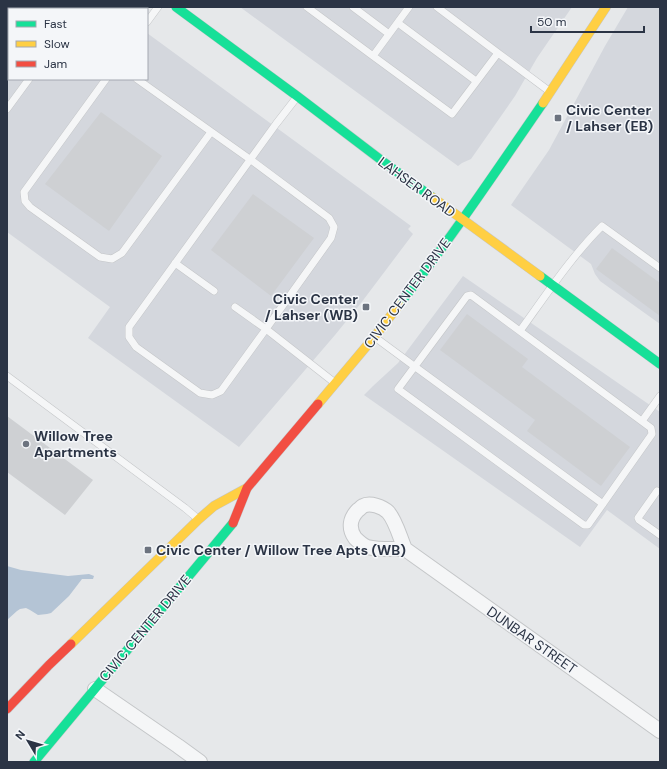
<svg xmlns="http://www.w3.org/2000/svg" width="667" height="769" font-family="'DM Sans',sans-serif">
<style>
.built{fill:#d4d7dd}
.water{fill:#b4c4d5}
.building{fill:#ced0d3}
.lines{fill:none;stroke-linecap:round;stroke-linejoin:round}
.lane-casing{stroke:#c4c6c8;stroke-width:8}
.street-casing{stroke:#c4c6c8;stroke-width:16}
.fast-casing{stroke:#c4c6c8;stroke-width:10}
.slow-casing{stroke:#c4c6c8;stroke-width:10}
.jam-casing{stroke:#c4c6c8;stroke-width:10}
.lane{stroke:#f5f6f7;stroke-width:7}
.street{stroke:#f5f6f7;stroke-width:14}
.fast{stroke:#16e098;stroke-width:9}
.slow{stroke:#ffcf43;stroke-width:9}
.jam{stroke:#f24e42;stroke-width:9}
.poi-dot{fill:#6c737f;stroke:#f4f6f9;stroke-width:1.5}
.labels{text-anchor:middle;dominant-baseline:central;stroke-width:3;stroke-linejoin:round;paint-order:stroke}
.poi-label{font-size:14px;font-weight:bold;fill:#2b3445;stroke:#f4f6f9;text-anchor:start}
.street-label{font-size:14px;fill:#2b3445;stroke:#f4f6f9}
</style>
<rect width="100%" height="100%" fill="#e6e8ea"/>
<!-- built -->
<path class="built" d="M 7,7 L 101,7 L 104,9 L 9,9 L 9,79 L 147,79 L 147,33 L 411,226 L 408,229 L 413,234 L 361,303 L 335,335 L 239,447 L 88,338 L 110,307 L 7,232 Z
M 240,7 L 572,7 L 537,58 L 515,96 L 471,159 L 462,163 L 458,166 Z
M 628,7 L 660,7 L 660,324 L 600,281 L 595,274 L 591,264 L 511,205 L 549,150 L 605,46 Z
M 463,276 L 660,412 L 660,549 L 607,510 L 580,547 L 364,395 L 373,386 L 398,363 Z"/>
<!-- water -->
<path class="water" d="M 7,566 L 21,570 L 68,576 L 89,574 L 94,576 L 93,579 L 82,579 L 69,596 L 51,613 L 47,614 L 38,615 L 30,610 L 26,608 L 20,609 L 17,611 L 7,620 Z"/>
<!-- building -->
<path class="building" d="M 101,112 L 162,156 L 109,231 L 45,184 Z
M 253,194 L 314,238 L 271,296 L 211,250 Z
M 612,248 L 660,283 L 660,316 L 596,269 Z
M 467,314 L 528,359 L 522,367 L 630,447 L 601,486 L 527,431 L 535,420 L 440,350 Z
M 7,416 L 93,480 L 65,515 L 7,472 Z"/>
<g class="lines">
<!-- lane casing -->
<g class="lane-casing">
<path id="lane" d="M 51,7 L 54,9
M 307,7 L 373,56 L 409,7
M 353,7 L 389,34
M 80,9 L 82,7
M 147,22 L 158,7
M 398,23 L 476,81
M 498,53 L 549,91
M 373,56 L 452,114 L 498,53 L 437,7
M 106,79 L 24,192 L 25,201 L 30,207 L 100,257 L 112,259 L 122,253 L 211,132
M 137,79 L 251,160 L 329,218 L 334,227 L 331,238 L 266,329 L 235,307
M 297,97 L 276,124 L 129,327 L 129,337 L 136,347 L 200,393 L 212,395 L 221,391 L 266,329 L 335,383
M 7,109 L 29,79
M 175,263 L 214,291
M 471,295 L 651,428 L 652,434 L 588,525 L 584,525 L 398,389 L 467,296 Z
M 520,331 C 546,295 571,257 602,226 L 660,268
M 376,338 L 414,366 L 603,504
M 7,376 L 185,508 L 197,518
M 642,421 L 660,396
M 657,491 L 638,518 L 639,520 L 660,535"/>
</g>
<!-- street casing -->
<g class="street-casing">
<path id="street" d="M 405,549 C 393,549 379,550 367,547 C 362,545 359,542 355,538 C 348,528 350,518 358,510 C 360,509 361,507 363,506 C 370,502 383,507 388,512 C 396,521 400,538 405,549 L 660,731
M 95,689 L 178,746 L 200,762"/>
</g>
<!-- fast casing -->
<g class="fast-casing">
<path id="fast" d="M 176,7 L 297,96 L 385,163 L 432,197
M 540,276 L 660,364
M 399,305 C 450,240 496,171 543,103
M 34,762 L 233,523"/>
</g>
<!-- slow casing -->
<g class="slow-casing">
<path id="slow" d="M 543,103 L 606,7
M 432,197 L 540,276
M 318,404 L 375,336 L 399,305
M 71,644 L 199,519 L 214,506 L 247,488"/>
</g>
<!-- jam casing -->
<g class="jam-casing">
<path id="jam" d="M 233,523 L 247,488 L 318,404
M 7,709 L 49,665 L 71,644"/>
</g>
<!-- lane -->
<use href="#lane" class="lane"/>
<!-- street -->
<use href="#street" class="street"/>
<!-- fast -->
<use href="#fast" class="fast"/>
<!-- slow -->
<use href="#slow" class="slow"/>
<!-- jam -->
<use href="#jam" class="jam"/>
</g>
<!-- markers -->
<g class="poi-dot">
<rect x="554" y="114" width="8" height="8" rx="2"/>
<rect x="362" y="303" width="8" height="8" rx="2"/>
<circle cx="26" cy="444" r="4"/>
<rect x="144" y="546" width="8" height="8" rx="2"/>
</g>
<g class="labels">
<!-- poi labels -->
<g class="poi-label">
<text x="566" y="110">Civic Center<tspan x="566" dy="16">/ Lahser (EB)</tspan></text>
<text x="358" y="299" text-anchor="end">Civic Center<tspan x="358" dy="16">/ Lahser (WB)</tspan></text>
<text x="34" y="436">Willow Tree<tspan x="34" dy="16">Apartments</tspan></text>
<text x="156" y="550">Civic Center / Willow Tree Apts (WB)</text>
</g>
<!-- street labels -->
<g class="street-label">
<text transform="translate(417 187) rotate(36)">LAHSER ROAD</text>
<text transform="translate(407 293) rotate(-53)">CIVIC CENTER DRIVE</text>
<text transform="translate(145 628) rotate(-50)">CIVIC CENTER DRIVE</text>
<text transform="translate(532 640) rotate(35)">DUNBAR STREET</text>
</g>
</g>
<!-- border -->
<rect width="667" height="769" fill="none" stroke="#2b3445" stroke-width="16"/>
<!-- legend -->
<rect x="8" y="8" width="140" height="72" fill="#f4f6f9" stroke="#a4a8b1"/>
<rect x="16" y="21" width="20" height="6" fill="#16e098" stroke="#a4a8b1"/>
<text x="44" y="28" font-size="12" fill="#2b3445">Fast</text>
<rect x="16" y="41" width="20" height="6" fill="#ffcf43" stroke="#a4a8b1"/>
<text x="44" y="48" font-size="12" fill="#2b3445">Slow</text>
<rect x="16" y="61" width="20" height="6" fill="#f24e42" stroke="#a4a8b1"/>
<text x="44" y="68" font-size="12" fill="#2b3445">Jam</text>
<!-- north arrow -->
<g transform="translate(28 741) rotate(308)" stroke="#f4f6f9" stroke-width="3" paint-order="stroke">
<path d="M0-3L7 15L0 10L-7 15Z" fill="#2b3445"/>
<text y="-6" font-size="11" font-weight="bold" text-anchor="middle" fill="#2b3445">N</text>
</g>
<!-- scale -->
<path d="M531 26v6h113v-6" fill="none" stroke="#2b3445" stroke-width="2"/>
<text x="537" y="26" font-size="12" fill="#2b3445" stroke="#f4f6f9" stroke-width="3" paint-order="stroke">50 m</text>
</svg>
